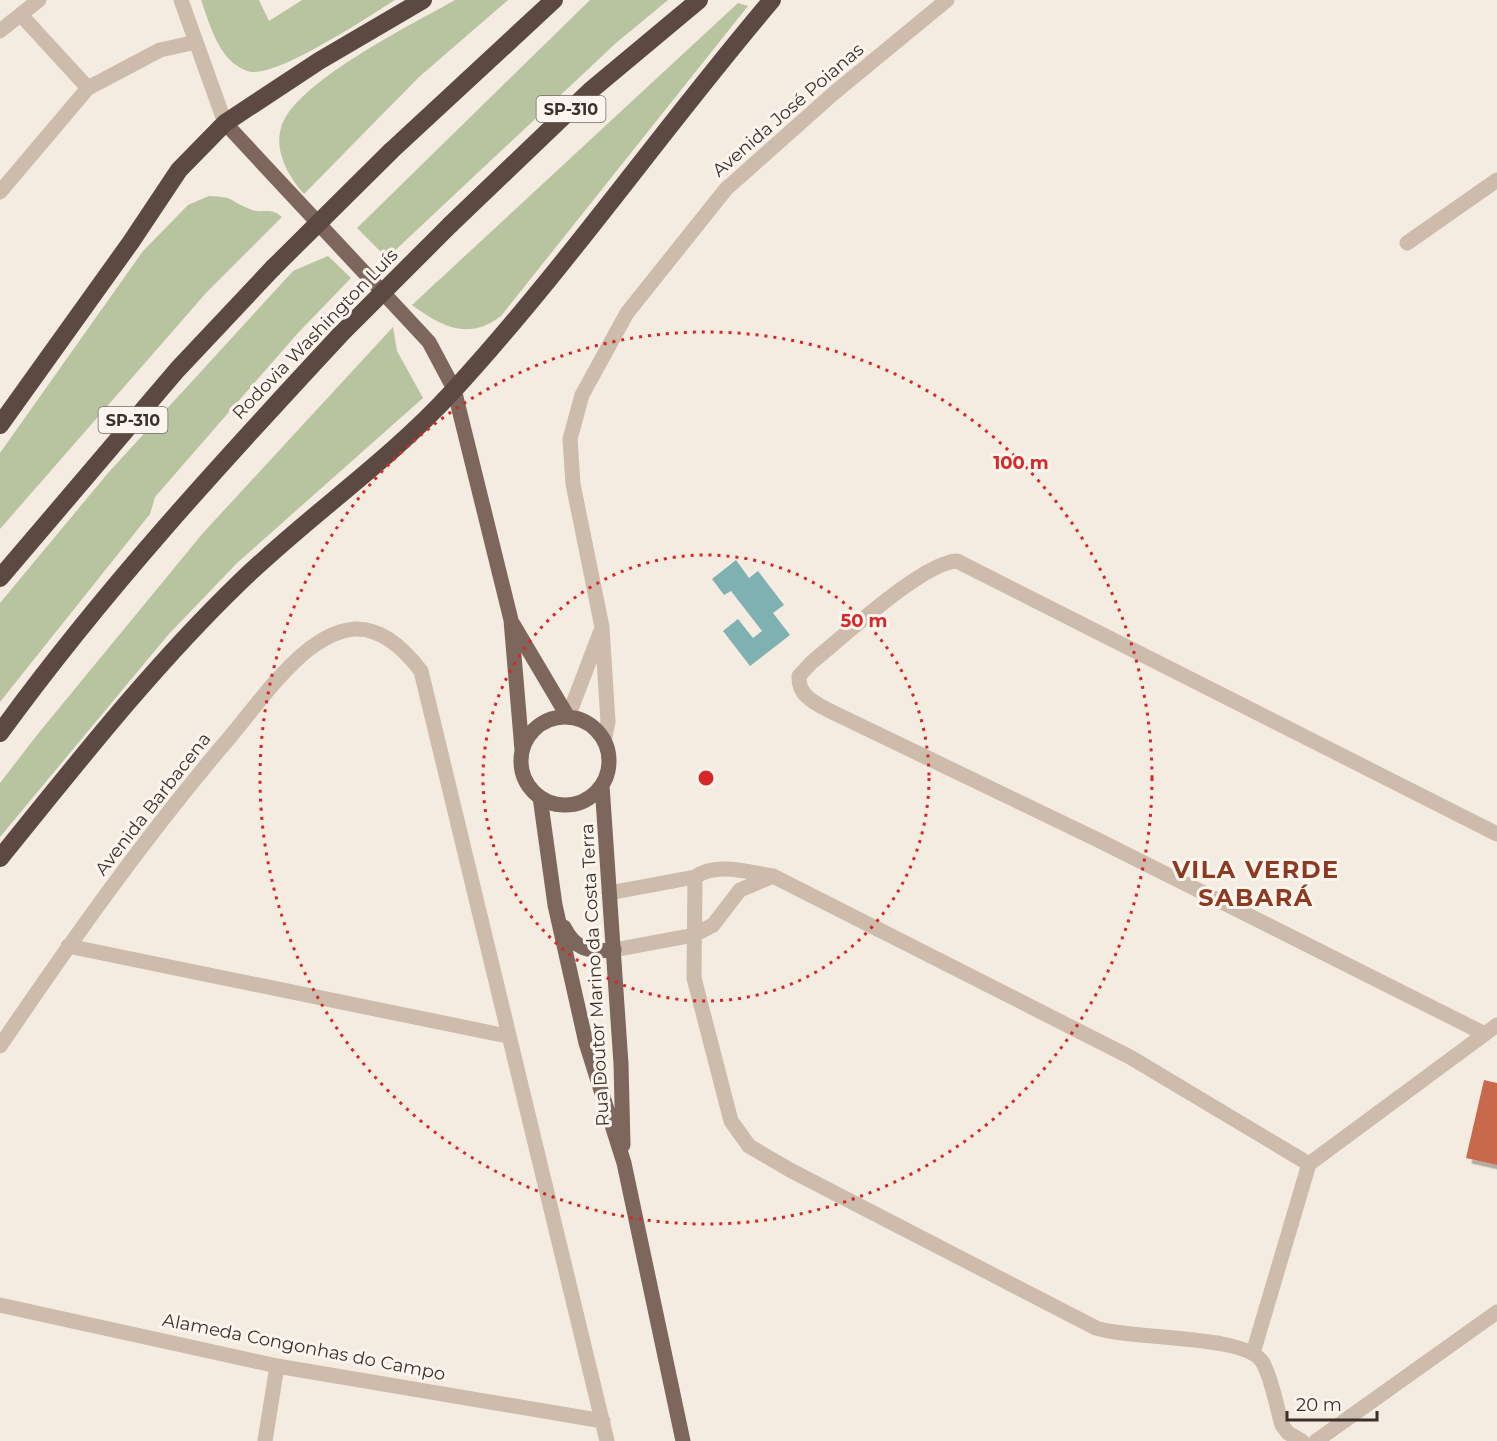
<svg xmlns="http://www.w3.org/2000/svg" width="1497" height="1441" font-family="Montserrat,sans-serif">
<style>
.green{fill:#b8c4a0}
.water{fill:#7fb0b2}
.building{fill:#c8694b;filter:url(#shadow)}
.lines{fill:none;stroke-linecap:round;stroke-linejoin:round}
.minor{stroke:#cdbbac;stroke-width:15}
.major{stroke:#7d675c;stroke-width:15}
.highway{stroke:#5c4a42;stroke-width:18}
.highway-bridge{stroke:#5c4a42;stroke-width:18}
.ring{fill:none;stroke:#d62828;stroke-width:3;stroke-dasharray:3 6}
.labels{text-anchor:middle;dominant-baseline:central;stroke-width:6;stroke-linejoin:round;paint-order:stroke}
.shield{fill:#fbf5ee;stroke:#756b66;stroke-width:1.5}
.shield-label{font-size:16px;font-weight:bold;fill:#3b302b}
.street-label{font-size:18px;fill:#3b302b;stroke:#fbf5ee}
.district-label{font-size:24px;font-weight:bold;letter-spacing:1.5px;fill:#8c3b22;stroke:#fbf5ee}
.centre{fill:#d62828;stroke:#fbf5ee;stroke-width:3}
.ring-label{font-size:18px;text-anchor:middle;font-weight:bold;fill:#d62828;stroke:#fbf5ee;stroke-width:6;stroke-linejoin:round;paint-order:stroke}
</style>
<defs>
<filter id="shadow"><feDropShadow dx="5.5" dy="5.5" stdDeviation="0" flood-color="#0004"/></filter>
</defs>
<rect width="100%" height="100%" fill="#f4ebe1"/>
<!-- green -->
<path class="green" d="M 201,0 L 259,0 L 269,21 L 302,0 L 395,0 C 369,16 273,81 247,71 C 219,61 210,25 201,0 Z
M 455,0 L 508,0 L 419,77 L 304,194 C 289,177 274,152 281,128 C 293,83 413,24 455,0 Z
M 590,0 L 668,0 L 616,43 L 387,258 L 357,228 Z
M 738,3 L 748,6 L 501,316 C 469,341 442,327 412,305 Z
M 209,196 C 236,197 229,201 250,209 C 262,215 269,206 282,217 L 206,293 L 0,529 L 0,453 L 143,251 L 188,205 Z
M 328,256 L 351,278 L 297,334 L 155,497 L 150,514 L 0,702 L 0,603 L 108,473 L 293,271 Z
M 393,327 L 397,351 L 423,398 L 237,563 L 168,635 L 0,837 L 0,783 L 37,735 L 203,533 Z"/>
<!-- water -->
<path class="water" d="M 736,560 L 749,578 L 758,571 L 784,605 L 773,613 L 790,635 L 750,666 L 723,631 L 738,619 L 753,638 L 762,631 L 731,591 L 724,595 L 712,579 Z"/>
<!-- building -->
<path class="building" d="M 1484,1080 L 1497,1083 L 1497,1165 L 1466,1158 Z"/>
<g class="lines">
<!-- minor -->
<path class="minor" d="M 181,0 L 225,123
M 21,15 L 88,88
M 0,31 L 39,0
M 0,192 L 88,88 L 160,50 L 196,42
M 1407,243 L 1497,180
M 568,717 L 600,633
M 604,741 L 608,722 L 602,627 L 573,484 L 570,439 L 582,395 L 627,313 L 726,189 L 834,93 L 947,0
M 695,877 L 694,978 L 731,1121 L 749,1146 L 790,1170 L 1096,1328 C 1131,1340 1248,1334 1263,1363 C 1273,1382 1276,1405 1282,1425 L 1288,1433 L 1302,1441
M 609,893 L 695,877 C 716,862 748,872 773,876 L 1130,1057 L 1309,1164
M 68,946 L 507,1036
M 614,950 L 694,935 L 713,925 L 740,890 L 773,876
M 1485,1034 L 1096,839 L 828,710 C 813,702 798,695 799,676 L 812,662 C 842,638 923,562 957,561 L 1497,834
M 0,1046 C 72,940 147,834 230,737 C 255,707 279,673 309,649 C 321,640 339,630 355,629 C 383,628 405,650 421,671 L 607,1441
M 0,1305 L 277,1366 L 603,1421
M 1253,1353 L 1309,1164 L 1497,1025
M 265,1441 L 277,1366
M 1316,1441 L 1497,1312"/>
<!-- major -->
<path class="major" d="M 225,123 L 429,342 L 454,389 L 511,620 L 522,750
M 513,624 L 568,717
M521 761a44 44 0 1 1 88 0a44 44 0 1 1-88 0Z
M 602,785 L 621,1064 L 623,1145
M 540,797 L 555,905 L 586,1043 L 624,1163 L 683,1441
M 564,927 C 575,950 590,952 614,950"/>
<!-- highway -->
<path class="highway" d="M 391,151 L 554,0
M 450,225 L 590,91 L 699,0
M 0,425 L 131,242 L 179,170 L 225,123 L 319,61 L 423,0
M 0,578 L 177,370 L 273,268
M 0,733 C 103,591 221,463 340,335
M 0,858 C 77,763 152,667 240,582 C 308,516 388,462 452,392 C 566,268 663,128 772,0"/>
<!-- highway-bridge -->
<path class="highway-bridge" d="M 273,268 L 391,151
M 340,335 L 450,225"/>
</g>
<!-- distance rings -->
<g class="ring">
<circle cx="706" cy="778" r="223"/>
<circle cx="706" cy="778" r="446"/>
</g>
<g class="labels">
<!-- shield labels -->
<g class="shield">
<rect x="536.5" y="96" width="69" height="26" rx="4.5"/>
<rect x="98.5" y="407" width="69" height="26" rx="4.5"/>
</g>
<g class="shield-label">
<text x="571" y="109">SP-310</text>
<text x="133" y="420">SP-310</text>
</g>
<!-- street labels -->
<g class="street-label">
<text transform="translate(788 110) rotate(-41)">Avenida José Poianas</text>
<text transform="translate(315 334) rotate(-46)">Rodovia Washington Luís</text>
<text transform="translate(153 804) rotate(-52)">Avenida Barbacena</text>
<text transform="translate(595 975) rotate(-93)">Rua Doutor Marino da Costa Terra</text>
<text transform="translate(304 1347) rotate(11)">Alameda Congonhas do Campo</text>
</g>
<!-- district labels -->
<g class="district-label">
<text x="1256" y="869">VILA VERDE<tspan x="1256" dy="28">SABARÁ</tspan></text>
</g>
</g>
<circle cx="706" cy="778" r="9" class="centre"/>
<g class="ring-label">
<text x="1021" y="469">100 m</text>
<text x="864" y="627">50 m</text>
</g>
<!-- scale -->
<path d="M1287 1411v9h90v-9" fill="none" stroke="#3b302b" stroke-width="3"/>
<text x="1296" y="1411" font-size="18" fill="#3b302b" stroke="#fbf5ee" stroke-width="4.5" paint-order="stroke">20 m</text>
</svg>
